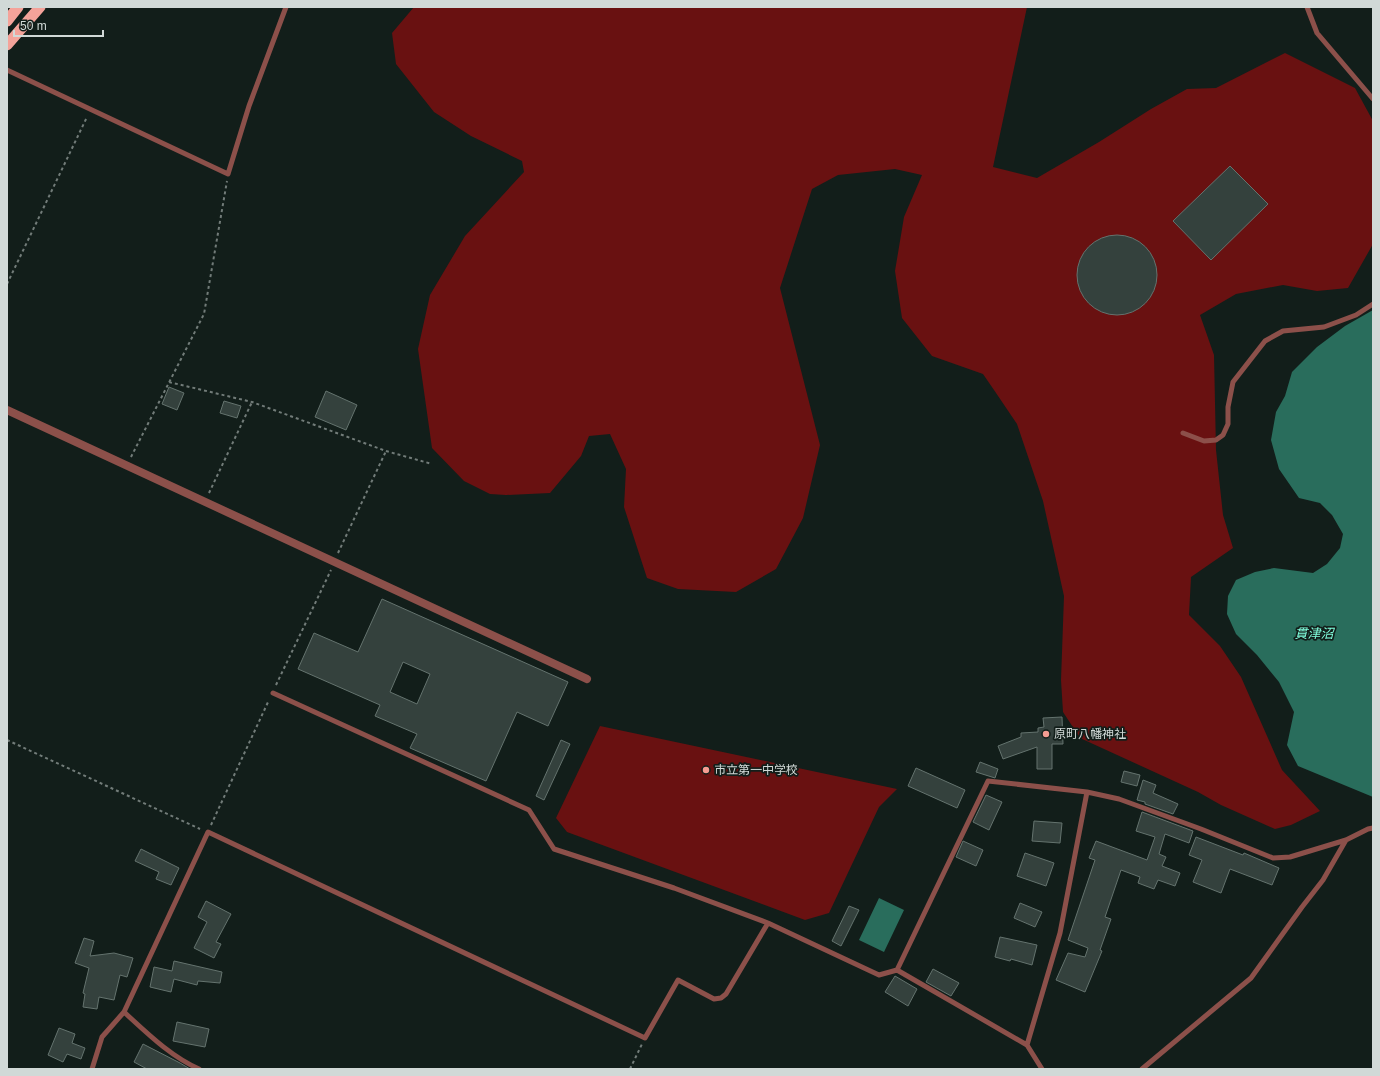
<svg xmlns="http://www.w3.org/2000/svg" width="1380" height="1076" font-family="Helvetica,'Noto Sans JP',sans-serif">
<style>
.green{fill:#691111}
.water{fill:#296d5c}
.building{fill:#34413d;stroke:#64736e;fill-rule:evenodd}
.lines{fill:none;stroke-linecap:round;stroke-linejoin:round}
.path{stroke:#727c79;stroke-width:2;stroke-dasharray:3 3;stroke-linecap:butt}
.service{stroke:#8c504a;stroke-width:5}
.minor{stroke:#8c504a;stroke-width:8}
.trunk{stroke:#f4a39a;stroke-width:11}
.poi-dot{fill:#f59c92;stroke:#121e1a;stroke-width:1.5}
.labels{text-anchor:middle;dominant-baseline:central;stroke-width:3.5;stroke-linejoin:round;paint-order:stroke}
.poi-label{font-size:12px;fill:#d1d9d7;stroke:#121e1a;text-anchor:start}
.water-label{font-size:13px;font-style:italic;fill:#80fddc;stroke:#121e1a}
</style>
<rect width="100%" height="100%" fill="#121e1a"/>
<!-- green -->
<path class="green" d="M 414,7 L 1027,7 L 993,167 L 1037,178 L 1099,142 L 1151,109 L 1187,89 L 1216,88 L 1285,53 L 1355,88 L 1373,121 L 1373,244 L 1348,288 L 1317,291 L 1283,285 L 1236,294 L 1200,315 L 1214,355 L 1216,450 L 1223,515 L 1233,548 L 1191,577 L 1189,615 L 1220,646 L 1241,677 L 1282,770 L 1320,811 L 1291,825 L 1275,829 L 1221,805 L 1198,792 L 1080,738 L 1063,712 L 1061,680 L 1064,596 L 1043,501 L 1017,424 L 994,390 L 983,374 L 932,356 L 902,318 L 895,271 L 904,217 L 922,175 L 895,169 L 838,175 L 812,189 L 780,288 L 820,445 L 803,518 L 776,569 L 736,592 L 678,589 L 647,578 L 624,507 L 626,469 L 610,434 L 589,436 L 581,456 L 550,493 L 506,495 L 490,494 L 464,481 L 432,448 L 418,349 L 430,295 L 465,236 L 524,172 L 522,161 L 471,136 L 434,112 L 396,64 L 392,33 Z
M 600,726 L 897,789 L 879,807 L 829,913 L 805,920 L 567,832 L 556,818 Z"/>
<!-- water -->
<path class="water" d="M 1373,310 L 1373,797 L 1298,766 L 1287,745 L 1294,712 L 1279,682 L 1257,655 L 1236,634 L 1227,614 L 1228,596 L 1236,580 L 1255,572 L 1274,568 L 1313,573 L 1327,564 L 1340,548 L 1343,534 L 1332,515 L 1320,503 L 1299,498 L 1279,469 L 1271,440 L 1276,412 L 1285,396 L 1292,372 L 1317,347 L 1345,326 Z
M 879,898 L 904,910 L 884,952 L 859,940 Z"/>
<!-- building -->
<path class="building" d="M 1230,166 L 1268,204 L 1211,260 L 1173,221 Z
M1077 275a40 40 0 1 1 80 0a40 40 0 1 1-80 0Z
M 169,387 L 184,393 L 177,410 L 162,404 Z
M 326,391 L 357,405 L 346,430 L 315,417 Z
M 224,401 L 241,406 L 237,418 L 220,413 Z
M 382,599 L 568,682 L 548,726 L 517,712 L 486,781 L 410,748 L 417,734 L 375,716 L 380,705 L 298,669 L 314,633 L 358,652 ZM 403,662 L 430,674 L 417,704 L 390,692 Z
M 1062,717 L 1063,744 L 1052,744 L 1052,769 L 1037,769 L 1037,747 L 1003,759 L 998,746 L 1021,737 L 1021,733 L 1038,732 L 1038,728 L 1044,727 L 1043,718 Z
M 561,740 L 570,744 L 544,800 L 536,796 Z
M 980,762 L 998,769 L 995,778 L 976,772 Z
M 916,768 L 965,790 L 957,808 L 908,786 Z
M 1124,771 L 1140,775 L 1137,786 L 1121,782 Z
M 1143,780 L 1156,785 L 1153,793 L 1178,804 L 1173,814 L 1145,804 L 1145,802 L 1137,800 Z
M 986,795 L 1002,802 L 989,830 L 973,822 Z
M 1142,812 L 1193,831 L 1189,843 L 1165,834 L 1159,854 L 1166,857 L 1162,866 L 1180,873 L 1175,886 L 1158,880 L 1154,889 L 1138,883 L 1140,877 L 1121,870 L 1105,917 L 1111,919 L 1100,950 L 1102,951 L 1085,992 L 1056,980 L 1068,953 L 1085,957 L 1088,948 L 1068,940 L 1095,860 L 1089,858 L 1096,841 L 1147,860 L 1155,837 L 1136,831 Z
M 1034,821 L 1062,823 L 1060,843 L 1032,841 Z
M 1196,837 L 1243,855 L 1244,853 L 1279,868 L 1272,885 L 1230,869 L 1221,893 L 1193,882 L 1202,860 L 1189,855 Z
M 963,841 L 983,850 L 976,866 L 956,857 Z
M 141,849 L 179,868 L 171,885 L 156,879 L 159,872 L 135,861 Z
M 1025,853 L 1054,863 L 1046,886 L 1017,876 Z
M 206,901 L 231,914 L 216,942 L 221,944 L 214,958 L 194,948 L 207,922 L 198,917 Z
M 1020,903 L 1042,912 L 1035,927 L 1014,918 Z
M 849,906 L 859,910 L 841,946 L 832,941 Z
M 1000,937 L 1037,945 L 1032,965 L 1011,959 L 1010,961 L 995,957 Z
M 84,938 L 94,941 L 90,956 L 114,953 L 133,958 L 127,977 L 120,975 L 114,1000 L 99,997 L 97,1009 L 83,1007 L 85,994 L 83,993 L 89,968 L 75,963 Z
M 174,961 L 222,972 L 220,983 L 198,981 L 197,985 L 174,979 L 171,992 L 150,987 L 154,967 L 172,971 Z
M 933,969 L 959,983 L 951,996 L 926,982 Z
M 895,976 L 917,989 L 908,1006 L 885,992 Z
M 177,1022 L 209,1029 L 205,1047 L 173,1041 Z
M 59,1028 L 75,1034 L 72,1043 L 85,1048 L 81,1059 L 67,1054 L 63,1062 L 48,1055 Z
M 143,1044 L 180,1063 L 190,1069 L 147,1069 L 134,1062 Z"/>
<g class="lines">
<!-- path -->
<path class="path" d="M 7,284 L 87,117
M 169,382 L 252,402 L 386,451 L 432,464
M 131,457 L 204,314 L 227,181
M 209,493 L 252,402
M 338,553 L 386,451
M 276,685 L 331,570
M 7,740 L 200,829
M 211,825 L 269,700
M 630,1069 L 642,1044"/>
<!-- service -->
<path class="service" d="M 1307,7 L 1317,33 L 1373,99
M 7,70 L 228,174 L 249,106 L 286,7
M 1183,433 L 1204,441 L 1216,440 L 1223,435 L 1228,424 L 1228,407 L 1233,382 L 1265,341 L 1283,331 L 1324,327 L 1356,315 L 1373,304
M 273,693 L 529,810 L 554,849 L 674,888 L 768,923
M 897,970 L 988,781 L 1087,792 L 1119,799 L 1201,829 L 1273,858 L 1290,857 L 1346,840 L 1368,829 L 1373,828
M 124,1012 C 147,1033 170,1056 199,1069
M 1027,1045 L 1060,933 L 1087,792
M 92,1069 L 102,1037 L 124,1012 L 208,832 L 645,1038 L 678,980 L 714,999 L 721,998 L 726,994 L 768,923 L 879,975 L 897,970 L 1027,1045 L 1042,1069
M 1142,1069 L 1251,978 L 1302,907 L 1323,880 L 1346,840"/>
<!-- minor -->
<path class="minor" d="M 7,410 L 587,679"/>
<!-- trunk -->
<path class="trunk" d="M 7,21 L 18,7
M 7,45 L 40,7"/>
</g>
<!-- markers -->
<g class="poi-dot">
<circle cx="1046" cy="734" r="4"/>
<circle cx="706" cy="770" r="4"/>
</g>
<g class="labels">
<!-- poi labels -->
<g class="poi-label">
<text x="1054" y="734">原町八幡神社</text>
<text x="714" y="770">市立第一中学校</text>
</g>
<!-- water labels -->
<g class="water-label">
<text x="1314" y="633">貫津沼</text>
</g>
</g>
<!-- border -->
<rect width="1380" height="1076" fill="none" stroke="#d1d9d7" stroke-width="16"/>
<!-- scale -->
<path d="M14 30v6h89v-6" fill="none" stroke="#d1d9d7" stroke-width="2"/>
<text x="20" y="30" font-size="12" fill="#d1d9d7" stroke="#121e1a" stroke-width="3" paint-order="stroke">50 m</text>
</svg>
